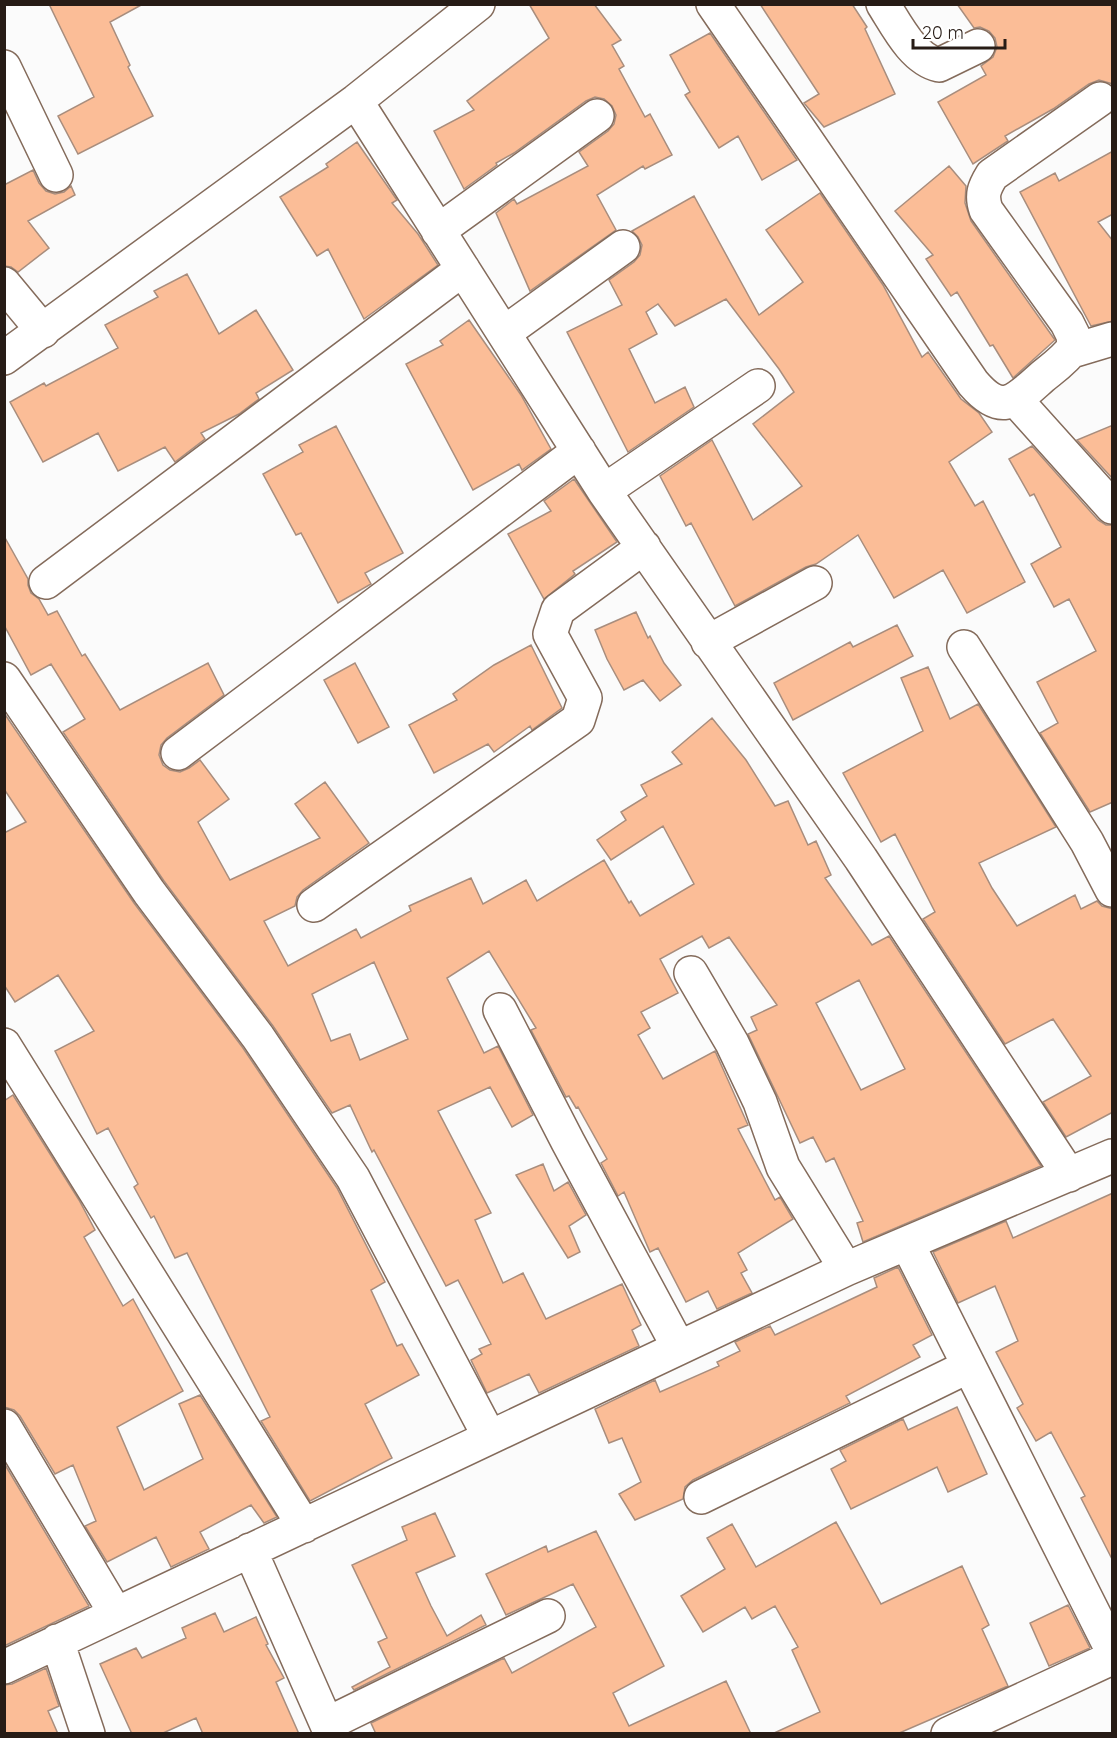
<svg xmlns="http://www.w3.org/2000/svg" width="1117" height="1738" font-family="Quicksand,sans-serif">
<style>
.building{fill:#fbbd97;stroke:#a88d7d;stroke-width:1.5;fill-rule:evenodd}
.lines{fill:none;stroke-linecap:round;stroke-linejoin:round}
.minor-casing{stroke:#846b5b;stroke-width:36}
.minor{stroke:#fff;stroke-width:33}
</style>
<rect width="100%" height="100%" fill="#fbfbfb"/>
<!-- building -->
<path class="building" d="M 49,4 L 143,4 L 110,22 L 130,65 L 128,67 L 153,116 L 78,154 L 58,116 L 94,97 Z
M 529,4 L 594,4 L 621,40 L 612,45 L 624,66 L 619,69 L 645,117 L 650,114 L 672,155 L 645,169 L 643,166 L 597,195 L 616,230 L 530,291 L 496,213 L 514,199 L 517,204 L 588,166 L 579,152 L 608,131 L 614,124 L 616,115 L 612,106 L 604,99 L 595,97 L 586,101 L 514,153 L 496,163 L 497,165 L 464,189 L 434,131 L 474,110 L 467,101 L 549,38 Z
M 760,4 L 852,4 L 867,27 L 865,29 L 895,94 L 824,127 L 804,103 L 819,94 Z
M 957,4 L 1113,4 L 1113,84 L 1099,80 L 1089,84 L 1053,109 L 1005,136 L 1008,141 L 973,164 L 938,102 L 986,75 L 981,66 L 993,57 L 997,47 L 995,38 L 989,31 L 980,27 L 974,28 Z
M 710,33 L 797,160 L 762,180 L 738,136 L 719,148 L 685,95 L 690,92 L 670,55 Z
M 357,142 L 397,200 L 392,203 L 418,234 L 438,265 L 364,319 L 328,249 L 317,256 L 280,197 L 328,167 L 326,164 Z
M 1113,151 L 1113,214 L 1098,222 L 1113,241 L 1113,321 L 1091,326 L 1020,192 L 1055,173 L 1059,181 Z
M 949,166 L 966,186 L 965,203 L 971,221 L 1055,340 L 1013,378 L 993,345 L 990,346 L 957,292 L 951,296 L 926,259 L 933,255 L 895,211 Z
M 33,170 L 39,183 L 46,191 L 55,194 L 64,192 L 71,186 L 75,195 L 28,221 L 49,248 L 18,272 L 11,267 L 4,266 L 4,185 Z
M 820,193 L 883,285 L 922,357 L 928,352 L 961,399 L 979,413 L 992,432 L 949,462 L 975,506 L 983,501 L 1025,582 L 967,613 L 943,570 L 894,598 L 858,535 L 816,564 L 806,567 L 735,606 L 691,523 L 686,526 L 660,476 L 712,440 L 753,520 L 802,486 L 753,424 L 794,392 L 779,369 L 726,299 L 675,326 L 658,304 L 646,312 L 657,334 L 629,349 L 655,403 L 685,387 L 694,407 L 628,452 L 567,332 L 622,305 L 609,280 L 634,262 L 640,255 L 642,245 L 638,237 L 632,231 L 694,196 L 759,315 L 803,282 L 766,230 Z
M 187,274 L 219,334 L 256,310 L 293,370 L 256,393 L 259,399 L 239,414 L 201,433 L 205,439 L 175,462 L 165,447 L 118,471 L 98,433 L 43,462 L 10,402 L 44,383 L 46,386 L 118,348 L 105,325 L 158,297 L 154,291 Z
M 469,320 L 521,395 L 551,449 L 522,470 L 519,464 L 473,490 L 406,364 L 443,345 L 440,341 Z
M 1113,425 L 1113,479 L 1077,440 Z
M 336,426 L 403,553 L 365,573 L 371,584 L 338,603 L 301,533 L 296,535 L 263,474 L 303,452 L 299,445 Z
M 1032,446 L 1098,520 L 1106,525 L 1113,525 L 1113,802 L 1090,812 L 1040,733 L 1058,723 L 1037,682 L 1096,651 L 1069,599 L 1054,607 L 1031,564 L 1061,547 L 1034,494 L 1030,496 L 1009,459 Z
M 574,479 L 617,542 L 573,571 L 575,574 L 544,599 L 508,534 L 551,511 L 544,501 Z
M 4,536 L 28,579 L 28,585 L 31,593 L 39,599 L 48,615 L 57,611 L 82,656 L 85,654 L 120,710 L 208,663 L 224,695 L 167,738 L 161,745 L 159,755 L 163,765 L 170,770 L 180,772 L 189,768 L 200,760 L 229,799 L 198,822 L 230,880 L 320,838 L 295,804 L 325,782 L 369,843 L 303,890 L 297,897 L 295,906 L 264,921 L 288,966 L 356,929 L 361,938 L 411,911 L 409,906 L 471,878 L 483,904 L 526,880 L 537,901 L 604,860 L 629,903 L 631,901 L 640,916 L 694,884 L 663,826 L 611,860 L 597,840 L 626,820 L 621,812 L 647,796 L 641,785 L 682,764 L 672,752 L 712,718 L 746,760 L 775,806 L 788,801 L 808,845 L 816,841 L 831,875 L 825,878 L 872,945 L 889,936 L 1041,1166 L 863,1242 L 857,1223 L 863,1221 L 834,1158 L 826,1162 L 813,1137 L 800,1143 L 748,1034 L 757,1030 L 751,1017 L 777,1005 L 729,937 L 709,948 L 702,936 L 660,959 L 678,993 L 641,1012 L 650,1028 L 638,1035 L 663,1079 L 715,1051 L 748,1125 L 738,1129 L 775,1200 L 780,1197 L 793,1219 L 738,1253 L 747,1270 L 741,1273 L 752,1293 L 717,1309 L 708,1291 L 686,1302 L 658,1248 L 650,1252 L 624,1192 L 618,1196 L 601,1163 L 607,1159 L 578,1107 L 576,1108 L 569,1096 L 566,1097 L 531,1030 L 536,1028 L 489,951 L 447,978 L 484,1053 L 498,1046 L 533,1115 L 512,1127 L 490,1087 L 438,1111 L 491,1213 L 475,1220 L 503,1283 L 523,1273 L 546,1319 L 622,1284 L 641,1325 L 632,1330 L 639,1346 L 539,1393 L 529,1374 L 487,1393 L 471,1360 L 482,1354 L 479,1349 L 491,1344 L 458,1280 L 446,1286 L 374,1150 L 372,1152 L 350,1105 L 332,1113 L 273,1026 L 164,881 L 63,732 L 85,719 L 51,664 L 31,675 L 4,625 ZM 374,962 L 408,1039 L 360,1060 L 350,1034 L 331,1041 L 312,994 ZM 859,980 L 905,1069 L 861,1090 L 816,1003 Z
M 636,612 L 648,638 L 650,636 L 664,663 L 681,685 L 660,701 L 643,680 L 624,690 L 607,659 L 595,630 Z
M 897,625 L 913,656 L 793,720 L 774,683 L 850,642 L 853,647 Z
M 531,645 L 562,708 L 532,730 L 530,726 L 494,752 L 488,744 L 434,773 L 409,725 L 457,700 L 453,694 L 494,665 Z
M 355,663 L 389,727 L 358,743 L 324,680 Z
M 928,667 L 950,719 L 978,704 L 1056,827 L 979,863 L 992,888 L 1017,926 L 1075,895 L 1081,909 L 1097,901 L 1102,906 L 1113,909 L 1113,1112 L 1066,1137 L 1043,1102 L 1091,1076 L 1053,1019 L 1005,1044 L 923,919 L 935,912 L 895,834 L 881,842 L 843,773 L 923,731 L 901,678 Z
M 4,713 L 134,903 L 243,1048 L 337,1188 L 385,1282 L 371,1290 L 397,1346 L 402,1344 L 419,1375 L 365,1404 L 392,1458 L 310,1501 L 261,1421 L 270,1417 L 187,1253 L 175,1258 L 154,1216 L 151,1218 L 134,1187 L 138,1184 L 108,1128 L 97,1134 L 55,1051 L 94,1031 L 58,975 L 15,1002 L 4,985 L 4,833 L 26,822 L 4,789 Z
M 13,1095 L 79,1200 L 95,1230 L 84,1237 L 123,1306 L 133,1299 L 183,1391 L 117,1427 L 144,1490 L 203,1459 L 179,1404 L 200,1395 L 277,1517 L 264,1523 L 251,1505 L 200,1532 L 209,1549 L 171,1567 L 156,1537 L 107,1562 L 85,1526 L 96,1521 L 73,1465 L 55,1474 L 20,1416 L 14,1410 L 4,1407 L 4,1101 Z
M 543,1164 L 554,1191 L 568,1182 L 586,1215 L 569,1226 L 580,1252 L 568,1258 L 516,1175 Z
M 1113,1193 L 1113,1561 L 1081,1498 L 1085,1496 L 1051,1432 L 1036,1441 L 1017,1408 L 1023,1404 L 996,1352 L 1018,1341 L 995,1286 L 958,1303 L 933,1252 L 1006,1221 L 1013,1238 Z
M 898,1267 L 932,1335 L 913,1345 L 920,1357 L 846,1396 L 850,1403 L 693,1480 L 685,1487 L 683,1499 L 635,1520 L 619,1494 L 641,1482 L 622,1438 L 609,1443 L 595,1409 L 655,1380 L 660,1392 L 719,1366 L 717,1362 L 740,1351 L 735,1342 L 770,1326 L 775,1335 L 877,1287 L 874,1278 Z
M 957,1407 L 987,1474 L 948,1492 L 937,1467 L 851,1509 L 831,1469 L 846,1461 L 840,1450 L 903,1419 L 908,1430 Z
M 4,1463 L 89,1606 L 4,1646 Z
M 435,1513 L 455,1556 L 416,1573 L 431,1606 L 447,1636 L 481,1615 L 486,1625 L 354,1690 L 352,1687 L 390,1667 L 378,1642 L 387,1638 L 352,1565 L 407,1540 L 402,1527 Z
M 836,1522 L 881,1604 L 962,1566 L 989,1625 L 982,1629 L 1008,1686 L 897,1734 L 772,1734 L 820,1712 L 792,1650 L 798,1647 L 775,1606 L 752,1619 L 745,1607 L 703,1632 L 681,1596 L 725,1569 L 707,1538 L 732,1524 L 756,1567 Z
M 596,1531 L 664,1666 L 613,1693 L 629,1726 L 726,1681 L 751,1734 L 376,1734 L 371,1723 L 504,1658 L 512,1673 L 596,1627 L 573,1584 L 506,1615 L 486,1574 L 546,1546 L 548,1552 Z
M 1068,1605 L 1090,1648 L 1049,1666 L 1030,1623 Z
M 215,1613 L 224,1632 L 256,1617 L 268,1644 L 266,1645 L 284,1678 L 276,1682 L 299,1734 L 203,1734 L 196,1718 L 161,1734 L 132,1734 L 100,1664 L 136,1648 L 142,1658 L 186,1638 L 182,1628 Z
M 46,1668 L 59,1706 L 48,1711 L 58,1734 L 4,1734 L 4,1685 L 12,1684 Z"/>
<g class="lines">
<!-- minor casing -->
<g class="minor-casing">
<path id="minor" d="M 713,4 L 973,383 C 1002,417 1015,401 1042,377 C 1053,368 1066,359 1074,347 L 1073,335 L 1067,323 L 986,210 C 981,195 984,188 992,175 L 1100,99
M 883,4 C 897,26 913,59 939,65 L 978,46
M 4,67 L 56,175
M 356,101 L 604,491 L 861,859 L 1069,1175
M 438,231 L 597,116
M 4,284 L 43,331
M 504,333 L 623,247
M 1072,351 L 1112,339
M 4,358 L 356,101 L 478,4
M 1016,400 L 1112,507
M 604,491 L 758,386
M 46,582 L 463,269
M 708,642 L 815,583
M 964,647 L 1087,842 L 1112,890
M 4,679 L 149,892 L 258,1037 L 353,1178 L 489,1436
M 178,753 L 579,451
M 314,905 L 578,720 L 585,698 L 550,634 L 558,610 L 644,547
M 691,973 L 732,1043 L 760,1102 L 783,1167 L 846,1269
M 500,1010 L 568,1142 L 679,1348
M 4,1045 L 304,1526
M 907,1243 L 1112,1650
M 4,1426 L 116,1614
M 701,1497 L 969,1366
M 250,1550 L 331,1734
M 57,1641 L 88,1734
M 4,1667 L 846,1269 L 1112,1156
M 327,1724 L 548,1616
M 948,1734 L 1112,1658"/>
</g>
<!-- minor -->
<use href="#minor" class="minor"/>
</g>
<!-- border -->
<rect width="1117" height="1738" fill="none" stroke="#271c16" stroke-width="12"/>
<!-- scale -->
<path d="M913 39v9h92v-9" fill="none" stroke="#271c16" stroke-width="3"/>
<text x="922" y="39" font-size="18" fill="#271c16" stroke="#ffffff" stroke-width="4.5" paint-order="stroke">20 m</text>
</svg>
